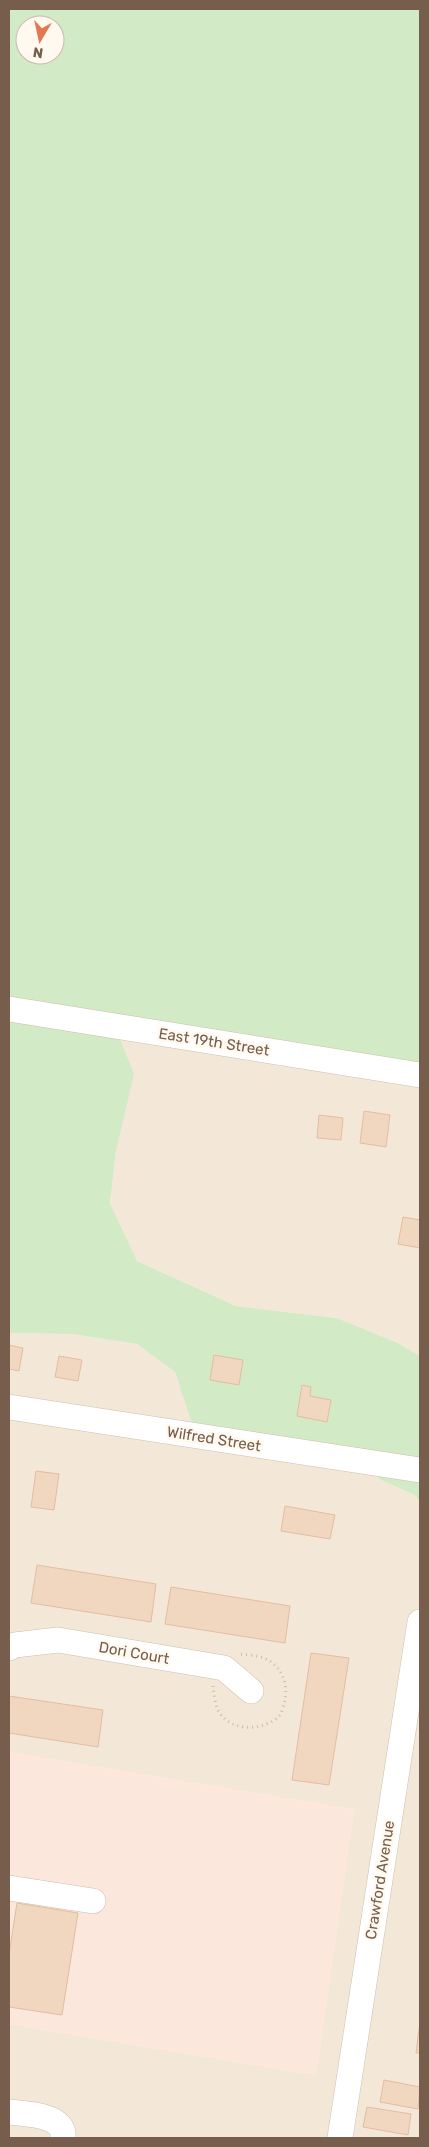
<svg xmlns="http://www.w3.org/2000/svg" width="429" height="2147" font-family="Rubik,sans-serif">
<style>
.residential{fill:#f3e8d7}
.commercial{fill:#fce7dc}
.green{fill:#d3eac6;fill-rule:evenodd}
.building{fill:#f1d6c0;stroke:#e3bda1}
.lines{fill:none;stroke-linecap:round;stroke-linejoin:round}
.minor-casing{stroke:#cebeae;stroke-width:26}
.path{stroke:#d6b9a3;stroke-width:3;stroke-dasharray:1 4;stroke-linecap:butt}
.minor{stroke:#fff;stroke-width:25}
.labels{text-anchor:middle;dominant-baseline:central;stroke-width:5;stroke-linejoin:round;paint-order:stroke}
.street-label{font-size:15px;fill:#765d4c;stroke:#fff9ef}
</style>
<rect width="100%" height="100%" fill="#fcf5e8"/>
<!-- residential -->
<path class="residential" d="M 119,1036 L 420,1085 L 420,1356 L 398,1343 L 337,1318 L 236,1306 L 137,1261 L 110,1203 L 116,1151 Z
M 9,1333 L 72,1334 L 137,1344 L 175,1372 L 192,1424 L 359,1462 L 381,1480 L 415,1495 L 420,1503 L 420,2138 L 9,2138 L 9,2024 L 316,2075 L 354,1809 L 9,1752 Z"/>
<!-- commercial -->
<path class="commercial" d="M 9,1752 L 354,1809 L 316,2075 L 9,2024 Z"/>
<!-- green -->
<path class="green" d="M 9,9 L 420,9 L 420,1085 L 119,1037 L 134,1074 L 116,1151 L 110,1203 L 137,1261 L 236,1306 L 337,1318 L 398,1343 L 420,1356 L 420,1503 L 415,1495 L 381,1480 L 359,1462 L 192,1424 L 175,1372 L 137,1344 L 72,1334 L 9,1333 ZM 25,25 L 55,25 L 55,55 L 25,55 Z"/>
<!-- building -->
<path class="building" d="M 364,1111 L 390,1115 L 386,1147 L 360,1143 Z
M 319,1115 L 343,1118 L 341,1140 L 317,1138 Z
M 403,1217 L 420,1220 L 420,1248 L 398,1244 Z
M 9,1345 L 23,1348 L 19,1371 L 9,1369 Z
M 214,1355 L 243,1360 L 239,1385 L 210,1380 Z
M 59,1356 L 82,1360 L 78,1381 L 55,1377 Z
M 302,1385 L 311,1387 L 310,1396 L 331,1400 L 327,1422 L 297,1416 Z
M 36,1471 L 59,1474 L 54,1510 L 31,1507 Z
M 285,1506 L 335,1515 L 330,1539 L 281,1531 Z
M 37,1565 L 156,1584 L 151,1622 L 31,1603 Z
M 171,1587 L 290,1606 L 285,1643 L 165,1624 Z
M 311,1653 L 349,1658 L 329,1785 L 292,1780 Z
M 9,1696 L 103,1710 L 98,1747 L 9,1733 Z
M 17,1903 L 78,1913 L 62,2015 L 9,2007 L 9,1954 Z
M 420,2021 L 420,2053 L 416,2053 Z
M 384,2080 L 420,2087 L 418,2109 L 380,2102 Z
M 367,2107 L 411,2114 L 408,2135 L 363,2127 Z"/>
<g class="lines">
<!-- minor casing -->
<g class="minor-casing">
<path id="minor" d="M 9,1009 L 420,1075
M 9,1407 L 420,1470
M 9,1648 L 15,1645 L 58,1640 L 224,1668 L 251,1691
M 9,1888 L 93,1901
M 9,2112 C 25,2114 66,2114 63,2138
M 340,2138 L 420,1622"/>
</g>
<!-- path -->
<path class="path" d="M 213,1686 C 214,1694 215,1705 219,1712 C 232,1733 266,1731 280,1715 C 282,1712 283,1707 284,1704 C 289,1686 283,1667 266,1659 C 258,1655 247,1655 239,1654"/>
<!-- minor -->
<use href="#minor" class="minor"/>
</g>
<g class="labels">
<!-- street labels -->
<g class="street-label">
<text transform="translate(214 1042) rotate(9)">East 19th Street</text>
<text transform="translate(214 1439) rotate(9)">Wilfred Street</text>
<text transform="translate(134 1653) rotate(10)">Dori Court</text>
<text transform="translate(380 1880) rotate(-81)">Crawford Avenue</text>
</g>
</g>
<!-- border -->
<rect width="429" height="2147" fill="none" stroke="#765d4c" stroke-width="20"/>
<!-- north arrow -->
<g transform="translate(40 40) rotate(189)"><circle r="24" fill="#fff9ef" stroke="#c8bbae"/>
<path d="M0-4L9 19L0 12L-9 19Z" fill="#e27851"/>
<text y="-8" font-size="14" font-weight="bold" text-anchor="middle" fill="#765d4c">N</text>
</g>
</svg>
